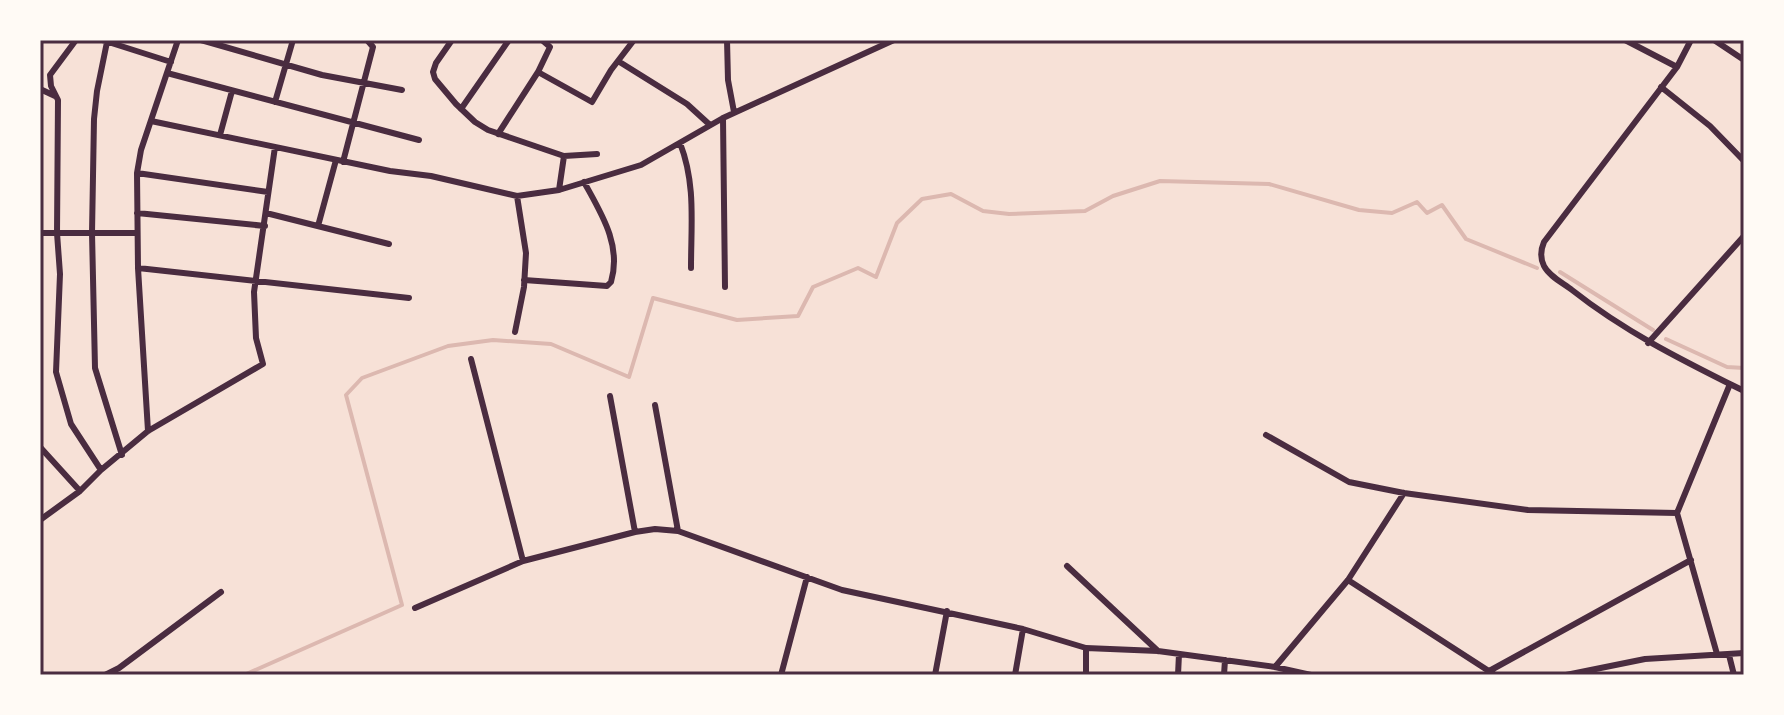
<svg xmlns="http://www.w3.org/2000/svg" width="1784" height="715" font-family="Figtree,sans-serif">
<style>
.lines{fill:none;stroke-linecap:round;stroke-linejoin:round}
.stream{stroke:#dcb8b0;stroke-width:4}
.minor{stroke:#4a2c40;stroke-width:6}
.neatline{fill:none;stroke:#4a2c40;stroke-width:3}
</style>
<rect width="100%" height="100%" fill="#f7e1d7"/>
<g class="lines">
<!-- stream -->
<path class="stream" d="M 1560,272 L 1653,330
M 1666,339 L 1727,367 L 1744,368
M 244,675 L 402,605 L 346,395 L 362,378 L 448,346 L 493,340 L 551,344 L 629,377 L 653,298 L 737,320 L 798,316 L 813,287 L 858,268 L 876,277 L 897,223 L 922,199 L 951,194 L 983,211 L 1009,214 L 1085,211 L 1113,196 L 1160,181 L 1269,184 L 1359,210 L 1392,213 L 1417,202 L 1427,213 L 1442,205 L 1466,239 L 1537,268"/>
<!-- minor -->
<path class="minor" d="M 76,40 L 50,75 L 51,86 L 58,100 L 57,233 L 60,274 L 56,372 L 71,424 L 101,470
M 102,40 L 171,62
M 201,40 L 322,75 L 402,90
M 452,40 L 436,63 L 433,72 L 435,79 L 456,104 L 475,122 L 488,130 L 564,156 L 597,154
M 727,40 L 728,80 L 734,112
M 1625,40 L 1677,67
M 1691,40 L 1677,67 L 1544,242 C 1541,249 1540,258 1544,266 C 1549,276 1563,283 1572,290 C 1625,332 1684,361 1744,391
M 1714,40 L 1744,60
M 107,42 L 97,91 L 94,119 L 92,233 L 95,368 L 122,455
M 618,61 L 687,104 L 710,125
M 538,72 L 550,47 L 542,40
M 167,73 L 419,140
M 1661,87 L 1710,126 L 1744,161
M 40,89 L 55,96
M 275,102 L 293,40
M 461,109 L 509,40
M 723,118 L 725,287
M 151,121 L 390,171 L 431,176 L 517,196 L 559,190 L 641,165 L 723,118 L 894,40
M 498,134 L 538,72 L 592,102 L 611,70 L 634,40
M 220,135 L 232,91
M 680,143 C 696,184 691,224 691,268
M 343,162 L 373,47 L 367,40
M 137,173 L 268,192
M 559,190 L 564,156
M 137,213 L 265,226
M 266,213 L 389,244
M 318,226 L 336,160
M 40,233 L 137,233
M 138,268 L 409,298
M 524,280 L 607,286 L 611,282 C 622,245 601,213 584,182
M 515,332 L 524,287 L 526,253 L 517,196
M 1648,343 L 1744,236
M 471,359 L 523,561
M 610,396 L 635,532
M 655,405 L 678,531
M 148,431 L 138,268 L 137,173 L 141,150 L 178,40
M 1266,435 L 1349,482 L 1404,493 L 1528,510 L 1677,513
M 40,447 L 80,491
M 40,520 L 80,491 L 101,470 L 148,431 L 263,364 L 256,338 L 254,292 L 275,147
M 1067,566 L 1158,651
M 1348,580 L 1495,675
M 415,608 L 523,561 L 635,532 L 655,529 L 678,531 L 842,590 L 1023,629 L 1086,648 L 1158,651 L 1275,667 L 1311,675
M 1086,648 L 1086,675
M 1717,654 L 1677,513 L 1730,384
M 1729,655 L 1734,675
M 1275,667 L 1348,580 L 1404,493
M 1491,670 L 1691,560
M 105,675 L 119,668 L 221,592
M 781,675 L 807,577
M 935,675 L 947,611
M 1015,675 L 1023,629
M 1178,675 L 1179,654
M 1224,675 L 1225,660
M 1566,675 L 1645,659 L 1744,653"/>
</g>
<!-- border -->
<rect width="1784" height="715" fill="none" stroke="#fffaf5" stroke-width="84"/>
<rect x="42" y="42" width="1700" height="631" class="neatline"/>
</svg>
